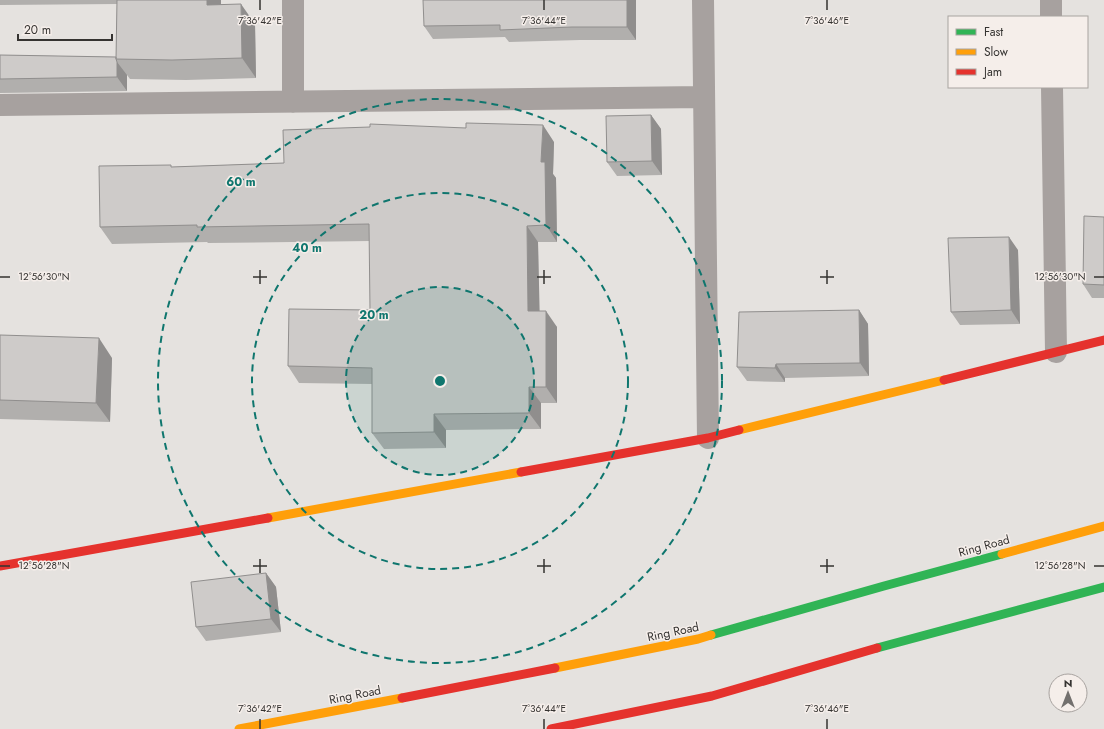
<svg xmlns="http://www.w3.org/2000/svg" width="1104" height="729" font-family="Jost,sans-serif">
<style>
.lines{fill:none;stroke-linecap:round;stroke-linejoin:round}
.street{stroke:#a7a19f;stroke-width:22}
.fast{stroke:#30b455;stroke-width:9}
.slow{stroke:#ff9f0a;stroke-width:9}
.jam{stroke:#e5322d;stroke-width:9}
.wall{fill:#b1afad}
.shaded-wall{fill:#908e8d}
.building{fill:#cecbc9;stroke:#908e8d}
.ticks{fill:none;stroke:#353331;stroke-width:1.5}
.ring{fill:none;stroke:#0f766e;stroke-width:2;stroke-dasharray:7 5}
.labels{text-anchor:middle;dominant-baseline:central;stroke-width:3;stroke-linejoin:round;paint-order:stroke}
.street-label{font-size:12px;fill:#353331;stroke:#f5eeea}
.ticks-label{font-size:10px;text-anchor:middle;fill:#353331;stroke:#f5eeea;stroke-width:3;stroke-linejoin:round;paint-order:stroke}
.centre{fill:#0f766e;stroke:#f5eeea;stroke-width:2}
.ring-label{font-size:12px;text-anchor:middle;font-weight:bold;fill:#0f766e;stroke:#f5eeea;stroke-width:3;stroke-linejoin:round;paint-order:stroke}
</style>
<rect width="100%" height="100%" fill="#e5e2df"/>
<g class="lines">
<!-- street -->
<path class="street" d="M 703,0 L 708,438
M 1051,0 L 1051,17
M 1052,87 L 1056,352
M 293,102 L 293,0
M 0,105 L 703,97"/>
<!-- fast -->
<path class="fast" d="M 711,635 L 884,586 L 1002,554
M 877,648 L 1104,587"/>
<!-- slow -->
<path class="slow" d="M 739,430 L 944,380
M 268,518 L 521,472
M 1002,554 L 1104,526
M 555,668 L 698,639 L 711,635
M 239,729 L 402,698"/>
<!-- jam -->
<path class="jam" d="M 944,380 L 1104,340
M 521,472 L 708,438 L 739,430
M 0,566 L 268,518
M 402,698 L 555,668
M 551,729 L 712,696 L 877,648"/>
</g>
<!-- wall -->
<path class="wall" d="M 0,0 L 221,0 L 221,4 L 255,24 L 256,78 L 186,80 L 130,79 L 127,75 L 127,91 L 0,93 L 0,55 L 116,57 L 117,4 L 0,5 Z
M 636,0 L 636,40 L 580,40 L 509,42 L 505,37 L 433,39 L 424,26 Z
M 651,115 L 661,129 L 662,175 L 617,176 L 607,162 Z
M 554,142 L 553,174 L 556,178 L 557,242 L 538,242 L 539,311 L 557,327 L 557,403 L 541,403 L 541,429 L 446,430 L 446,448 L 384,449 L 372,433 L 372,384 L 299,383 L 288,366 L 370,310 L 370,241 L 208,243 L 207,242 L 112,244 L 100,227 L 172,167 L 284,163 Z
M 1104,217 L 1104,298 L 1092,298 L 1083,284 Z
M 1018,250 L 1020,324 L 960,325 L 951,312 Z
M 859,310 L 868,324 L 869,376 L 785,378 L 785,382 L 747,381 L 737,367 Z
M 0,335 L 112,358 L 110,422 L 0,419 Z
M 266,573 L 276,587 L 281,632 L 206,641 L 196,627 Z"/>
<!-- shaded-wall -->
<path class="shaded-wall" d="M 207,0 L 221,0 L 221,25 L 207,5 Z
M 627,0 L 636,0 L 636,40 L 627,27 Z
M 241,4 L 255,24 L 256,78 L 242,58 Z
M 117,62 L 127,75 L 127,91 L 117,77 Z
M 651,115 L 661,129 L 662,175 L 652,161 Z
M 543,125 L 554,142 L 553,174 L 556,178 L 557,242 L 546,225 L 541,162 Z
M 527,226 L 538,242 L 540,327 L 528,311 Z
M 1009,237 L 1018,250 L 1020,324 L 1011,310 Z
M 859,310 L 868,324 L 869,376 L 860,363 Z
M 546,311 L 557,327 L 557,403 L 546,387 Z
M 99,338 L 112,358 L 110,422 L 96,403 Z
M 776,364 L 785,378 L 785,382 L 775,368 Z
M 529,387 L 541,403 L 541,429 L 529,413 Z
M 434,414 L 446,430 L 446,448 L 434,432 Z
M 266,573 L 276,587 L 281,632 L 271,619 Z"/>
<!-- building -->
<path class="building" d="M 117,0 L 207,0 L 207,5 L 241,4 L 242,58 L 172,60 L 116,59 Z
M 423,0 L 627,0 L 627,27 L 572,27 L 500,30 L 500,25 L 424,26 Z
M 0,55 L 116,57 L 116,59 L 117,62 L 117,77 L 0,79 Z
M 651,115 L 652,161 L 607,162 L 606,116 Z
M 466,123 L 543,125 L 541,162 L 545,162 L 546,225 L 527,226 L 528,311 L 546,311 L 546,387 L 529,387 L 529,413 L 434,414 L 434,432 L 372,433 L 372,368 L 288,366 L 289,309 L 370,310 L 369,224 L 197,227 L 197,225 L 100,227 L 99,166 L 171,165 L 171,167 L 284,163 L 283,130 L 370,127 L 370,124 L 466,128 Z
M 1084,216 L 1104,217 L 1104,285 L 1083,284 Z
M 1009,237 L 1011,310 L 951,312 L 948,238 Z
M 859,310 L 860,363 L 776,364 L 775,368 L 737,367 L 739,312 Z
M 0,335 L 99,338 L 96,403 L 0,400 Z
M 266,573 L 271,619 L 196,627 L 191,582 Z"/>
<!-- ticks -->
<path class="ticks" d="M 260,0 L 260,10M 544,0 L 544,10M 827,0 L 827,10M 260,270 L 260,284M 544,270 L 544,284M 827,270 L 827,284M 0,277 L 10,277M 253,277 L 267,277M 537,277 L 551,277M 820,277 L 834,277M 1094,277 L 1104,277M 260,559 L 260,573M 544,559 L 544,573M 827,559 L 827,573M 0,566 L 10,566M 253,566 L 267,566M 537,566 L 551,566M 820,566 L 834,566M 1094,566 L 1104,566M 260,719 L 260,729M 544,719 L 544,729M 827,719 L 827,729"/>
<!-- distance rings -->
<circle cx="440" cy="381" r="94" fill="#0f766e" fill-opacity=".12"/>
<g class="ring">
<circle cx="440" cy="381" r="94"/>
<circle cx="440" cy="381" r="188"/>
<circle cx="440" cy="381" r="282"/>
</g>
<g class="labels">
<!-- street labels -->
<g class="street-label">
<text transform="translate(984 546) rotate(-15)">Ring Road</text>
<text transform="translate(673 632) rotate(-12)">Ring Road</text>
<text transform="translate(355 695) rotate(-11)">Ring Road</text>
</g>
</g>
<g class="ticks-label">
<text x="260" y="24">7°36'42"E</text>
<text x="544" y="24">7°36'44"E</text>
<text x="827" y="24">7°36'46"E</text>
<text x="44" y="280">12°56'30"N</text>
<text x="1060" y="280">12°56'30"N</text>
<text x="44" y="569">12°56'28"N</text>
<text x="1060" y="569">12°56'28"N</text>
<text x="260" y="712">7°36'42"E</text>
<text x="544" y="712">7°36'44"E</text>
<text x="827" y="712">7°36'46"E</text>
</g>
<circle cx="440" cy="381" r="6" class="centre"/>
<g class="ring-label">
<text x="241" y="186">60 m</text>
<text x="307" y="252">40 m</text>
<text x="374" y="319">20 m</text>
</g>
<!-- legend -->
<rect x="948" y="16" width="140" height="72" fill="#f5eeea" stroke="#a8a3a0"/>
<rect x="956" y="29" width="20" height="6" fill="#30b455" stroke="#a8a3a0"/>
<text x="984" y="36" font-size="12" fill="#353331">Fast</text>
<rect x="956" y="49" width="20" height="6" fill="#ff9f0a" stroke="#a8a3a0"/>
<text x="984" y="56" font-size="12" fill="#353331">Slow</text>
<rect x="956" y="69" width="20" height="6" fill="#e5322d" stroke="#a8a3a0"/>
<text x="984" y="76" font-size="12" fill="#353331">Jam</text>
<!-- north arrow -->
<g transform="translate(1068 693)"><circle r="19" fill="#f5eeea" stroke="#a8a3a0"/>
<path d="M0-3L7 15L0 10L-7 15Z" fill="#73706e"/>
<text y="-6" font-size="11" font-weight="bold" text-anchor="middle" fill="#353331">N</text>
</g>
<!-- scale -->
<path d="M18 34v6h94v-6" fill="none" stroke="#353331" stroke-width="2"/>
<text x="24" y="34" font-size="12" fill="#353331" stroke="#f5eeea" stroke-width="3" paint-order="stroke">20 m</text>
</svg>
